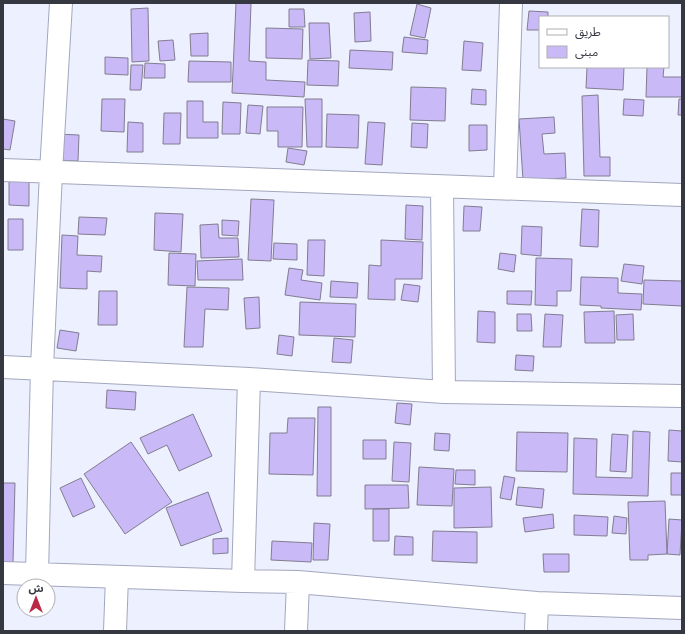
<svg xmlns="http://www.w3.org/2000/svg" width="685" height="634" font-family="Signika,'Noto Sans Arabic',sans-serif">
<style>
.building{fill:#c9b9f6;stroke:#827d91}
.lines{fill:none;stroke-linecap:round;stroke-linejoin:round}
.minor-casing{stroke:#a3a7bd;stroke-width:24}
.minor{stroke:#fff;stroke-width:22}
</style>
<rect width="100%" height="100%" fill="#edf0fe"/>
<!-- building -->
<path class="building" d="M 236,3 L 251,3 L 249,61 L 266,62 L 266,80 L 305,82 L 304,97 L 232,93 Z
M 417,4 L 431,8 L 425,38 L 410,35 Z
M 148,8 L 149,61 L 132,62 L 131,9 Z
M 289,9 L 304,9 L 305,27 L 289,27 Z
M 529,11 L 548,12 L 548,17 L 540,17 L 540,30 L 527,30 Z
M 370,12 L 371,41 L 355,42 L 354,13 Z
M 309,23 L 329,23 L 331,58 L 310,59 Z
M 266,28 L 303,29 L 302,59 L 266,58 Z
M 208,33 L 208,56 L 191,56 L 190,34 Z
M 404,37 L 428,40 L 427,54 L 402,52 Z
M 173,40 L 175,60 L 160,61 L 158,41 Z
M 464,41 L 483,43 L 481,71 L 462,70 Z
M 350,50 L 393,52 L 392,70 L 349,68 Z
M 105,57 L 128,58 L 128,75 L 105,74 Z
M 308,60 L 339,61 L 338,86 L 307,85 Z
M 189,61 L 231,62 L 231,82 L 188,82 Z
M 145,63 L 165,64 L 165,78 L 144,78 Z
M 131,65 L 143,65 L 141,90 L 130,90 Z
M 587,67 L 624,67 L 623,90 L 586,88 Z
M 647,67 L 664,67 L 663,77 L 682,77 L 682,97 L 646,97 Z
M 411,87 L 446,88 L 445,121 L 410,120 Z
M 472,89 L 486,90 L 486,105 L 471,104 Z
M 598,95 L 600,157 L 610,157 L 610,176 L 584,176 L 582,96 Z
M 102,99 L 125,99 L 124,132 L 101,131 Z
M 305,99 L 322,99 L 322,147 L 307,147 Z
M 624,99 L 644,100 L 643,116 L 623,115 Z
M 679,99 L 682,99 L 682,115 L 678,115 Z
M 187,101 L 203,101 L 203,122 L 218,122 L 218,138 L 187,138 Z
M 223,102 L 241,103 L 240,134 L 222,134 Z
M 248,105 L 263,106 L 260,134 L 246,133 Z
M 267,107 L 303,107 L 302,147 L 278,147 L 278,131 L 267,131 Z
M 164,113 L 181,113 L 180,144 L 163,144 Z
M 327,114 L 359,115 L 358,148 L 326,147 Z
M 554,117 L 555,133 L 542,134 L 544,154 L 565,153 L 566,178 L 523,180 L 519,119 Z
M 3,119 L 15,121 L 10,150 L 3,149 Z
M 128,122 L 143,123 L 143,152 L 127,152 Z
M 368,122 L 385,123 L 382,165 L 365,164 Z
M 412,123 L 428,124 L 427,148 L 411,147 Z
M 469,125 L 487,125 L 487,150 L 469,151 Z
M 57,134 L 79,135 L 78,161 L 56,160 Z
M 288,148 L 307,151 L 304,165 L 286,162 Z
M 9,180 L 29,181 L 29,206 L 9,205 Z
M 251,199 L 274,200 L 271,261 L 248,260 Z
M 406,205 L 423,206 L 422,240 L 405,239 Z
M 464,206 L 482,207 L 480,231 L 463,231 Z
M 582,209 L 599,210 L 598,247 L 580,246 Z
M 155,213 L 183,214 L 181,252 L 154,250 Z
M 79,217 L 107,218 L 105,235 L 78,234 Z
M 8,219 L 23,219 L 23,250 L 8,250 Z
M 222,220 L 239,221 L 238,236 L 222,235 Z
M 218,224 L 219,238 L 238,238 L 239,257 L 201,258 L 200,225 Z
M 522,226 L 542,227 L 541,256 L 521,254 Z
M 62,235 L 78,236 L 77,255 L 102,256 L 101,272 L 87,271 L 87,289 L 60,288 Z
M 308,240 L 325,240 L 324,276 L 307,275 Z
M 381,240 L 423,242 L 422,279 L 395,279 L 395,300 L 368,299 L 369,265 L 381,266 Z
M 274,243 L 297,244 L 297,260 L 273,259 Z
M 169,253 L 196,254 L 195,286 L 168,285 Z
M 500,253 L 516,255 L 514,272 L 498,269 Z
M 536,258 L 572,259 L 571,291 L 557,291 L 557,306 L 535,305 Z
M 242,259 L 243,280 L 198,280 L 197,261 Z
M 624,264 L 644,266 L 642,284 L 621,281 Z
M 289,268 L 303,270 L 301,280 L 322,283 L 320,300 L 285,295 Z
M 581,277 L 618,278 L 618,293 L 642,294 L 641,310 L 601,308 L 601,306 L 580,305 Z
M 644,280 L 682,281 L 682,306 L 643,304 Z
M 331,281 L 358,283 L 357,298 L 330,297 Z
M 404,284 L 420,286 L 418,302 L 401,300 Z
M 187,287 L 229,288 L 228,310 L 205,309 L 203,347 L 184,347 Z
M 99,291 L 117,291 L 117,325 L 98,325 Z
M 507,291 L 532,291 L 531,305 L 507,304 Z
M 259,297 L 260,328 L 246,329 L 244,298 Z
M 300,302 L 356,304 L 355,337 L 299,335 Z
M 478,311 L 495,312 L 495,343 L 477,342 Z
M 614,311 L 615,343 L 585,343 L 584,312 Z
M 517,314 L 531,314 L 532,331 L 517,331 Z
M 545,314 L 563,315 L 561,347 L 543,347 Z
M 633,314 L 634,340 L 617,340 L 616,315 Z
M 60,330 L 79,333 L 76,351 L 57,348 Z
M 279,335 L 294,337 L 292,356 L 277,354 Z
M 334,338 L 353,340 L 351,363 L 332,362 Z
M 516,355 L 534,356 L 533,371 L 515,370 Z
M 107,390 L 136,392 L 135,410 L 106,408 Z
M 397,403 L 412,404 L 410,425 L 395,423 Z
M 318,407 L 331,407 L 331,496 L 317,496 Z
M 193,414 L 212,456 L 179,471 L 167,445 L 148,454 L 140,438 Z
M 288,418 L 315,418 L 313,475 L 269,474 L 270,433 L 287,433 Z
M 669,430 L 682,431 L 682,462 L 668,461 Z
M 633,431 L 650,432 L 648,496 L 573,494 L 574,438 L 597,439 L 596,477 L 632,478 Z
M 517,432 L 568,433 L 567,472 L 516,471 Z
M 435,433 L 450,434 L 449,451 L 434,450 Z
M 612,434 L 628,435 L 626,472 L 610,471 Z
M 363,440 L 386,440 L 386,459 L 363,459 Z
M 131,442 L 172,502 L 125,534 L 84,474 Z
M 394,442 L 411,443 L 409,482 L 392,481 Z
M 419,467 L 454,469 L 452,506 L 417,505 Z
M 456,470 L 475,470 L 475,485 L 455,484 Z
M 671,473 L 682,473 L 682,495 L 671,495 Z
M 504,476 L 515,478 L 511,500 L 500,498 Z
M 81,478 L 95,507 L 73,517 L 60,488 Z
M 3,483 L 15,483 L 13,563 L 3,562 Z
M 365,485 L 408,485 L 409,508 L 365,509 Z
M 491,487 L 492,527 L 454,528 L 454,488 Z
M 518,487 L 544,489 L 542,508 L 516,505 Z
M 208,492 L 222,531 L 181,546 L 166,508 Z
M 665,501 L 667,554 L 648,555 L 648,560 L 630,560 L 628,502 Z
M 373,509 L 389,509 L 389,541 L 373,541 Z
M 553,514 L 554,528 L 525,532 L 523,518 Z
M 574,515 L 608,517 L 607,536 L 574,535 Z
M 614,516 L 627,518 L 626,534 L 612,533 Z
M 669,519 L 682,520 L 680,555 L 667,554 Z
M 314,523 L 330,524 L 328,560 L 313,560 Z
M 433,531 L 477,532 L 477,563 L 432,561 Z
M 395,536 L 413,537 L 413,555 L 394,555 Z
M 228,538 L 228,553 L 213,554 L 213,539 Z
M 272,541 L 312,543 L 311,562 L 271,560 Z
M 543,554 L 569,554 L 569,572 L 544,572 Z"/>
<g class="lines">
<!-- minor casing -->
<g class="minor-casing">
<path id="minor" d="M 3,170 L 682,195
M 442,187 L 444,392
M 505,188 L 511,3
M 3,367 L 249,379 L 444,392 L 682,396
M 3,573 L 243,581 L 298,582 L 537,603 L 682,608
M 37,574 L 42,368 L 51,172 L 61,3
M 243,581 L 249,379
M 115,631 L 117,577
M 296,631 L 298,582
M 536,631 L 537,603"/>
</g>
<!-- minor -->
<use href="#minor" class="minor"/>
</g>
<!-- border -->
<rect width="685" height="634" fill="none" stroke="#363841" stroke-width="8"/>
<!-- legend -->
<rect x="539" y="16" width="130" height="52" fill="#ffffff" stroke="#afafb3"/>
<rect x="547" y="29" width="20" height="6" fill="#ffffff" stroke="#afafb3"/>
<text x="575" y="36" font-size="12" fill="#363841">طريق</text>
<rect x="547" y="46" width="20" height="12" fill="#c9b9f6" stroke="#afafb3"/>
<text x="575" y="56" font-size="12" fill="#363841">مبنى</text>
<!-- north arrow -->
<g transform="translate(36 598)"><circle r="19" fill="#ffffff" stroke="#afafb3"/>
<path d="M0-3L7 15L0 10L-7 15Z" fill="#bb2a45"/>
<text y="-6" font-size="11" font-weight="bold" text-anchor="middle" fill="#363841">ش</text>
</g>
</svg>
